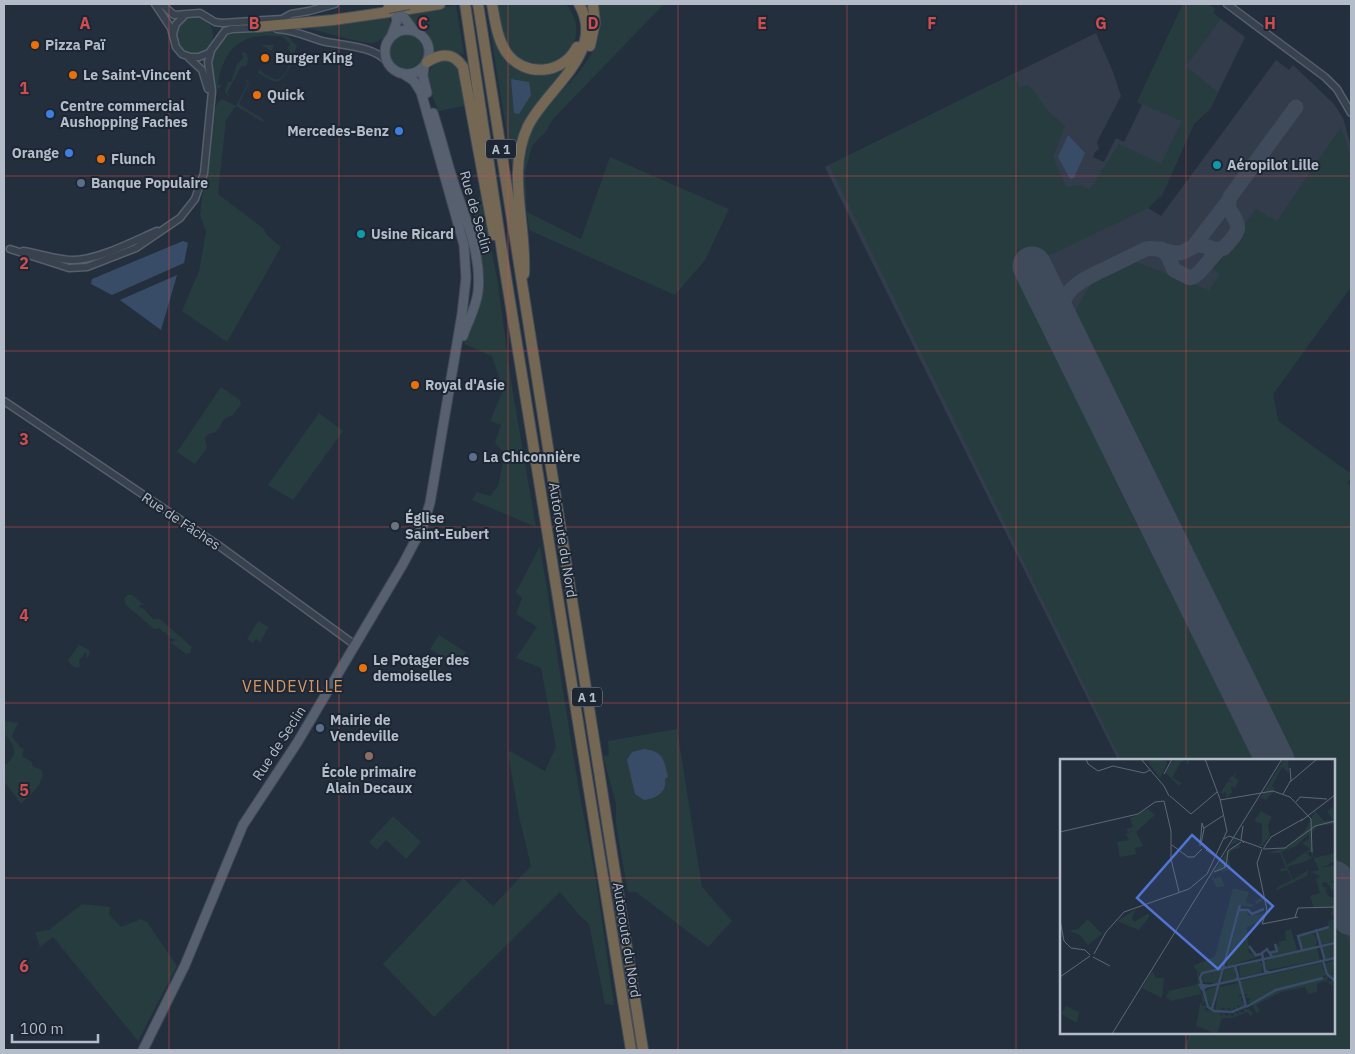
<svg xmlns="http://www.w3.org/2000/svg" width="1355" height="1054" font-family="'IBM Plex Sans',sans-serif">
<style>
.airport{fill:#323c4b}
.green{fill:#263c3f}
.water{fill:#394c67}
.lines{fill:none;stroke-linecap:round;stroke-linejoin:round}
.taxiway{stroke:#3f4a5a;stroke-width:15}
.runway{stroke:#3f4a5a;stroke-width:39}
.minor-casing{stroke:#565f6c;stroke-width:9}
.major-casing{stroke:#414a57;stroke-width:11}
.highway-casing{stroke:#434c59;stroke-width:12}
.minor{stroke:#38414e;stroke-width:6}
.major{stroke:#56606e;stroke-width:9}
.highway{stroke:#746855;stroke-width:10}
.highway-bridge-casing{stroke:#434c59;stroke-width:12;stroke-linecap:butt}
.highway-bridge{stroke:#746855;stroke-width:10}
.grid{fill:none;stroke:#ce4d50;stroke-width:1;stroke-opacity:0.55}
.food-dot{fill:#e8710a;stroke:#1d2633;stroke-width:2}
.shop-dot{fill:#3f7fe0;stroke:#1d2633;stroke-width:2}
.culture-dot{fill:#0f9aa8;stroke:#1d2633;stroke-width:2}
.service-dot{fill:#5c6f8a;stroke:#1d2633;stroke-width:2}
.worship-dot{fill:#6b7280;stroke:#1d2633;stroke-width:2}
.education-dot{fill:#8d6e63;stroke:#1d2633;stroke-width:2}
.labels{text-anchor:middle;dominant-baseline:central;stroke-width:4;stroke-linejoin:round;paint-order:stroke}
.shield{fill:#1d2633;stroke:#878f9c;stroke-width:1}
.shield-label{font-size:12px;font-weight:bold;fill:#b4bcc9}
.poi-label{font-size:14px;font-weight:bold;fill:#b4bcc9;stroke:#1d2633;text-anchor:start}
.street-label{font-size:14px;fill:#b4bcc9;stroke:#1d2633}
.quarter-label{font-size:16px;letter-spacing:1px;fill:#d59563;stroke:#1d2633}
.inset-river{fill:none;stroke:#394c67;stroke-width:2.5}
.inset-road{fill:none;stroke:#5e6776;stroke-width:1}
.view{fill:#5274d3;fill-opacity:0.15;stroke:#5274d3;stroke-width:2.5}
.inset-edge{fill:none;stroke:#b4bcc9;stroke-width:2.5}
.grid-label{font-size:16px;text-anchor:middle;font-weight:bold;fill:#ce4d50;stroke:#1d2633;stroke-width:4;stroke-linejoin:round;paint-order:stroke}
</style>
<rect width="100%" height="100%" fill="#242f3e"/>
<!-- airport -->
<path class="airport" d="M 1183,4 L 1208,4 L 1215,9 L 1213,13 L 1245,37 L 1210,109 L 1194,124 L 1162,195 L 1148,208 L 1161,216 L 1276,60 L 1289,70 L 1293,65 L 1334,104 L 1343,118 L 1351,146 L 1351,286 L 1273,394 L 1278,421 L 1351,474 L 1351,478 L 1347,483 L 1351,487 L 1351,1050 L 1184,1050 L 1190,1033 L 1334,1033 L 1334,760 L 1118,760 L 825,167 L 1096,33 L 1113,72 L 1121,96 L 1097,142 L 1099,149 L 1095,152 L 1093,157 L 1104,162 L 1116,138 L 1124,142 L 1142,105 L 1137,102 Z"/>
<!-- green -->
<path class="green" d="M 486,4 L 490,4 L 494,29 L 528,72 L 577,55 L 544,97 L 513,171 Z
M 497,4 L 566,4 C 604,51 527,92 505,42 C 500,30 499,17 497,4 Z
M 599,4 L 664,4 L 553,119 L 547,130 L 532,146 L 525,173 L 527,212 L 581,239 L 610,157 L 729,209 L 705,260 L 675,295 L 529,230 C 526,196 516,160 532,128 C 538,116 548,107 556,97 C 575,77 597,56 600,27 C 601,20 599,11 599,4 Z
M 1183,4 L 1208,4 L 1215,9 L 1213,13 L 1221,19 L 1186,66 L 1218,93 L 1210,109 L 1194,124 L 1162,195 L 1148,208 L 1019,270 L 1260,760 L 1121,760 L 829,165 L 1014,74 L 1019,88 L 1028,85 L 1034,91 L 1048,111 L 1065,126 L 1053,157 L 1066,187 L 1078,185 L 1090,189 L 1119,144 L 1161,164 L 1182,121 L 1137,102 Z
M 456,5 L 464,54 C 452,55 451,47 435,52 L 429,35 L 413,22 L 407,13 Z
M 388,16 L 392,25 C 389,33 382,41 373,43 C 364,44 319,31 308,28 Z
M177 35a18 18 0 1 1 36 0a18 18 0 1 1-36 0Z
M 276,32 C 285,34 292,38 297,47 L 294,53 L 290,52 L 288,47 L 290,44 L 282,36 C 273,36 263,35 254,37 C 230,42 221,63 218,85 L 222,85 L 219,89 L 215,88 L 210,63 L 212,55 L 217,50 L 225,36 L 231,33 Z
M389 52a18 18 0 1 1 36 0a18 18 0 1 1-36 0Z
M 261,45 L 274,45 L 272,50 L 281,55 L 283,52 L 291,58 C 291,67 284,81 275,82 L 258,73 L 260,69 L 265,75 L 277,80 C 284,76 289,70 288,62 L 284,58 Z
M 245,52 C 249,57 249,62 245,67 L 242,65 L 227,93 L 229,94 L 228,96 L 225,92 L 228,82 L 231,82 L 237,64 L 244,57 L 241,54 Z
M 443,59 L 453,62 L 458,67 L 465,106 L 438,111 C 431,88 417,72 443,59 Z
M 247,79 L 249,83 L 239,104 L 264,120 L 263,122 L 236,106 L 226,120 L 218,194 L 263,228 L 267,235 L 281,247 L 227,342 L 182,311 L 199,271 L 206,232 L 200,215 L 213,112 L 218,102 L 222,99 L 236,106 L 248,83 L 246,81 Z
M 1341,127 L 1351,158 L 1351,287 L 1273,394 L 1278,421 L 1351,474 L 1351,478 L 1347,483 L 1351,487 L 1351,888 L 1334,852 L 1334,760 L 1289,760 L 1072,318 L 1086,292 L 1094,282 L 1133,263 L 1139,263 L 1209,290 L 1220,274 L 1212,268 L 1256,209 L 1277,221 Z
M 480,195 L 497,278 L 512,387 L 536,527 L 472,500 L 477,492 L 490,496 L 498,486 L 505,454 L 495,443 L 501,425 L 490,421 L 503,390 L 492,356 L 464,344 L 480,302 L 484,283 L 480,257 L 471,225 Z
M 221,387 L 240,400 L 241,404 L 233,415 C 217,420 224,427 215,432 C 210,434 208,433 205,438 L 207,448 L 195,464 L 177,452 Z
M 319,413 L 343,431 L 293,500 L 268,485 Z
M 540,546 L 579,791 L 596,880 L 614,1005 L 605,1004 L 589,924 L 580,916 L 560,892 L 434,1017 L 383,964 L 463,878 L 493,906 L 531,866 L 519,817 L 508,753 L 510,751 L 545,771 L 556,747 L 541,668 L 516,658 L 537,627 L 516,614 L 522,598 L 516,592 Z
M 128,595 L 132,595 L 144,605 L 140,605 L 139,607 L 144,609 L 153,619 L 160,619 L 192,647 L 190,653 L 186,654 L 170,642 L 175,641 L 175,639 L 170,638 L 165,632 L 163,632 L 160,628 L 154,629 L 126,605 L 124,598 Z
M 258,621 L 269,627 L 261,640 L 262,643 L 256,639 L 253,643 L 247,639 Z
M 439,635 L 466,652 L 457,666 L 430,649 Z
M 79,645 L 89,650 L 90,654 L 87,658 L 86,652 L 84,653 L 84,655 L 79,660 L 80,667 L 76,668 L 70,664 L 68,660 Z
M 5,721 L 18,723 L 12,736 L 20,747 L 24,749 L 22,755 L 23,757 L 32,762 L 32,766 L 42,770 C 45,784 31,794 21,804 L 4,781 L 4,766 C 20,753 15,747 4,733 Z
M 677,729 L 702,887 L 732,921 L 708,947 L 636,892 L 628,892 L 616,824 L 616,804 L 603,756 L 609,755 L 608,741 Z
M 393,816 L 421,842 L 406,859 L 386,840 L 377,850 L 369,842 Z
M 82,904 L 110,907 L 109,914 L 121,927 L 141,919 L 147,922 L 177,966 L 138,1041 L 53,937 L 40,947 L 35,932 L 49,930 Z
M 1334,910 L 1351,946 L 1351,1047 L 1349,1050 L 1185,1050 L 1192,1033 L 1334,1033 Z"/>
<!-- water -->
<path class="water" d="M 511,79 L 529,82 L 531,95 L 519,114 L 514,113 Z
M 1068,135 L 1085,153 L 1074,178 L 1070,179 L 1058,157 Z
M 183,241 L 188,243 L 184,263 L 112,295 L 91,284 L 92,279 Z
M 177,275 L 161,330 L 120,300 Z
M 644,749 C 664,751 664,761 668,777 L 665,779 C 667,793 656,798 644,800 L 635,794 L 627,760 L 632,752 Z"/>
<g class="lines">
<!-- taxiway -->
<path class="taxiway" d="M 1193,247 L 1229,200
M 1161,249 L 1168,256 L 1174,270 L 1190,278 C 1200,276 1211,256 1220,249
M 1061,323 C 1058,289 1082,280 1107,268 C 1120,262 1133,255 1146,249 C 1158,246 1166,253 1178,253 C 1187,253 1192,245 1200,245 C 1210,246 1214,252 1224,248 C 1242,228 1241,228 1228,207 L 1230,197 L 1296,107"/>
<!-- runway -->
<path class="runway" d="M 1032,266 L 1275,760
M 1334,880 L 1351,916"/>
<!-- minor casing -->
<g class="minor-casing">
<path id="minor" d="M 155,4 L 171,28 L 176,47 L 182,54 L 190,57 L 199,57 L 209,53 L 225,31 L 232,29 L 259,28
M 162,4 L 174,15 L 200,13 L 215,22 L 222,23 L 282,19 L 291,14 L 309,11 L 335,4
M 1227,4 L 1325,77 L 1337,89 L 1351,113
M 277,29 C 293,30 306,36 322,41 C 343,46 370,45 387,61
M 173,34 L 176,24 L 184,16
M 189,58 L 202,70 L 208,89
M 10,249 L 69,268 L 87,267 L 136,248 L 180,218 L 195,199 L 204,173 L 212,91 L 208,62 L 211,51
M 23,251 C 39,253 56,260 73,260 C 98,260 134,241 157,231
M 4,401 L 218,545 L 355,645"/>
</g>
<!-- major casing -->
<g class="major-casing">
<path id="major" d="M 399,4 L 403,16 L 414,31
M385 52a22 22 0 1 1 44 0a22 22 0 1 1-44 0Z
M 391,37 L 397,21 L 393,4
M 424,66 L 423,76 L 427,93
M 433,113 C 441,137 447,163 455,187 C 466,220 482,256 478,292 C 476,308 468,321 463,336
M 143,1050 L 185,965 L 243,825 L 297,743 L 403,564 L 423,526 L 430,503 L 462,314 L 466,278 L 464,245 L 421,92 L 414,81 L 402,73"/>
</g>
<!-- highway casing -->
<g class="highway-casing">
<path id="highway" d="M 465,4 L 503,258 L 631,1050
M 478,4 L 643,1050
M 492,4 C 495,20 497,38 506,52 C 524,78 563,75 577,47
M 409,9 L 440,4
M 256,27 L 333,20 L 389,12
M 590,46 L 595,23 L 593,4
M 427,62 C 441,53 453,52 463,67 L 494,235
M 524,274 C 527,225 506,172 528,126 C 547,88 607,52 579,4"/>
</g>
<!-- minor -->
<use href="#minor" class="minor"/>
<!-- major -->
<use href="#major" class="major"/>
<!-- highway -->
<use href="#highway" class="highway"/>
<!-- highway-bridge casing -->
<g class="highway-bridge-casing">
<path id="highway-bridge" d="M 388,8 L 409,4"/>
</g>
<!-- highway-bridge -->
<use href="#highway-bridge" class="highway-bridge"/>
</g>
<!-- grid -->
<path class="grid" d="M 169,4 L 169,1050M 339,4 L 339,1050M 508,4 L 508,1050M 678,4 L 678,1050M 847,4 L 847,1050M 1016,4 L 1016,1050M 1186,4 L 1186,760M 4,176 L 1351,176M 4,351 L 1351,351M 4,527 L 1351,527M 4,703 L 1351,703M 4,878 L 1061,878M 1334,878 L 1351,878M 1186,1033 L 1186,1050"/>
<!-- markers -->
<g class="food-dot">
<circle cx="35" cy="45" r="5"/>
<circle cx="265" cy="58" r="5"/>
<circle cx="73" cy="75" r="5"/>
<circle cx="257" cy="95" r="5"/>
<circle cx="101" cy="159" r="5"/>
<circle cx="415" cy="385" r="5"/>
<circle cx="363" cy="668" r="5"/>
</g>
<g class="shop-dot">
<circle cx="50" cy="114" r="5"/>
<circle cx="399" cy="131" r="5"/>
<circle cx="69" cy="153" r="5"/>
</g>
<g class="culture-dot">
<circle cx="1217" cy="165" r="5"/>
<circle cx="361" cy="234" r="5"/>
</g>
<g class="service-dot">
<circle cx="81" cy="183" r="5"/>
<circle cx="473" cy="457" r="5"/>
<circle cx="320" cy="728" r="5"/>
</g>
<circle class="worship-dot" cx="395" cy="526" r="5"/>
<circle class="education-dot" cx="369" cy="756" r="5"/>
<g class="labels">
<!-- shield labels -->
<g class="shield">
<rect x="486" y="139.5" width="30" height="19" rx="4"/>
<rect x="572" y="687.5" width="30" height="19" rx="4"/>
</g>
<g class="shield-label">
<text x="501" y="149">A 1</text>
<text x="587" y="697">A 1</text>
</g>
<!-- poi labels -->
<g class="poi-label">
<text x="45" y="45">Pizza Paï</text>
<text x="275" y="58">Burger King</text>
<text x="83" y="75">Le Saint-Vincent</text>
<text x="267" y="95">Quick</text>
<text x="60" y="106">Centre commercial<tspan x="60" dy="16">Aushopping Faches</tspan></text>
<text x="389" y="131" text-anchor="end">Mercedes-Benz</text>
<text x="59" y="153" text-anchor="end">Orange</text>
<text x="111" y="159">Flunch</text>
<text x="1227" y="165">Aéropilot Lille</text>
<text x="91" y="183">Banque Populaire</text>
<text x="371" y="234">Usine Ricard</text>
<text x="425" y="385">Royal d'Asie</text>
<text x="483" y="457">La Chiconnière</text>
<text x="405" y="518">Église<tspan x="405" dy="16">Saint-Eubert</tspan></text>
<text x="373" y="660">Le Potager des<tspan x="373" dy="16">demoiselles</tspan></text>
<text x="330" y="720">Mairie de<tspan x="330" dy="16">Vendeville</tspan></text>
<text x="369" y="772" text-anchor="middle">École primaire<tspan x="369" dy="16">Alain Decaux</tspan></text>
</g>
<!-- street labels -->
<g class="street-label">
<text transform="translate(476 212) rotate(74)">Rue de Seclin</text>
<text transform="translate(181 521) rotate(34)">Rue de Fâches</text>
<text transform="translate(563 540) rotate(81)">Autoroute du Nord</text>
<text transform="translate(279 743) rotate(-57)">Rue de Seclin</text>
<text transform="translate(627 940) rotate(81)">Autoroute du Nord</text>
</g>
<!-- quarter labels -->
<g class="quarter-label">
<text x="293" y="686">VENDEVILLE</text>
</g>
</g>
<!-- overview -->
<g transform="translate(1060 759)">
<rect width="275" height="275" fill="#242f3e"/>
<path d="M 91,0 L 111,0 L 105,1 L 107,5 L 100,19 L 88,3 ZM 133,0 L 129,1 L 128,7 L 126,1 L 121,3 L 112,19 L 122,24 L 119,27 L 105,13 L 111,3 L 115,3 L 113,1 ZM 224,0 L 228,0 L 229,14 L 222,8 L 212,27 L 215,31 L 206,41 L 201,39 L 184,66 ZM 178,12 L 174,18 L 179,21 L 175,29 L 171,27 L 172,33 L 166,40 L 166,33 L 162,35 L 161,33 L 168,22 L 173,24 L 169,20 ZM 273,48 L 275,65 L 258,67 L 253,72 L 251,80 L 254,99 L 275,94 L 275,102 L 262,109 L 275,106 L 275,119 L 271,124 L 275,124 L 275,130 L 272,131 L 266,123 L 262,124 L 263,128 L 269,129 L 265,130 L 268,137 L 275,139 L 275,156 L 271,156 L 273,149 L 254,149 L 250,137 L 260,134 L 256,120 L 260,117 L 250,113 L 259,111 L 251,93 L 246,94 L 252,99 L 246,102 L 227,108 L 233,121 L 248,111 L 247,117 L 217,131 L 216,129 L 232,121 L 227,111 L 221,113 L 220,110 L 226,109 L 220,94 L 207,94 L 224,89 L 245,72 L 255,52 L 264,62 L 273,61 L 267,52 ZM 249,75 L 249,80 L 242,84 L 250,90 L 227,106 L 221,93 L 236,87 ZM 88,50 L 95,56 L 76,73 L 83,87 L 75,89 L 76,95 L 60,98 L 57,83 L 69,81 L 66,75 L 74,71 L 68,73 L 66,70 L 73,68 L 70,59 ZM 201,52 L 212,58 L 208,66 L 210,77 L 202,87 L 198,86 L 205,83 L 202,84 L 202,65 L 194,62 ZM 174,80 L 178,82 L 170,87 L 167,92 L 167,96 L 168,105 L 168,94 L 171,89 L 179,84 L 180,89 L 171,91 L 168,98 L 172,111 L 156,113 L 152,116 L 154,120 L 160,117 L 165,127 L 157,129 L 151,117 L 161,102 L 166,106 L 159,111 L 167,109 L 166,104 L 162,101 ZM 173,129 L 189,133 L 186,143 L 193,146 L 196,145 L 195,142 L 204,137 L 204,141 L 191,148 L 179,146 L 162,208 L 139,214 L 140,231 L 145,242 L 141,246 L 147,247 L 144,251 L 160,253 L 161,258 L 163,253 L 167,258 L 169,254 L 172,258 L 175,253 L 179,256 L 178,252 L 184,254 L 184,249 L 189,251 L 187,247 L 193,255 L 190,257 L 188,253 L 172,259 L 162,259 L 158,273 L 154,274 L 136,267 L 140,245 L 143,243 L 141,235 L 111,242 L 106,238 L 109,232 L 138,225 L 137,212 L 133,207 L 155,197 ZM 76,150 L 72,159 L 74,163 L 89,154 L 89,158 L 79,171 L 57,162 ZM 180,151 L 186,151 L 189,157 L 206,154 L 201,162 L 187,168 L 189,194 L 201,197 L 168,207 L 166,204 ZM 28,160 L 42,175 L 28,186 L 20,176 L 9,172 L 18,170 ZM 275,160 L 275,183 L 261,185 L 258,172 L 269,169 L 268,162 ZM 231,170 L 237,191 L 211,197 L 210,194 L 218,192 L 215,183 L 221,188 L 218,183 L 226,181 L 225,172 ZM239 182a9 9 0 1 1 18 0a9 9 0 1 1-18 0ZM 275,185 L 275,198 L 263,200 L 261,189 ZM 257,189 L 260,201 L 207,211 L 205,203 L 208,200 ZM 275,201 L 272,215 L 275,217 L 272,220 L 264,205 ZM 199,202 L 203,205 L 201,214 L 180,218 L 179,208 ZM 261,204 L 266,216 L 255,222 L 268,217 L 267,223 L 273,222 L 272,226 L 275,223 L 275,228 L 265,222 L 257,225 L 257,233 L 248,235 L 245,228 L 221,233 L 196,246 L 200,252 L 196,254 L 192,244 L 187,243 L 191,240 L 185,238 L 188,235 L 184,236 L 181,231 L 181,222 ZM 175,208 L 176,220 L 162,223 L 164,211 ZM 162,210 L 158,224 L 142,223 L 143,215 ZM 92,212 L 96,219 L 104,219 L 102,239 L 82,229 ZM 178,224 L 182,234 L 178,238 L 183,237 L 181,242 L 186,242 L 186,247 L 182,249 L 178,246 L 177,251 L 173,248 L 173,253 L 168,248 L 167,253 L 163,248 L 161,252 L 155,252 L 159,228 ZM 157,227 L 151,250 L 144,232 ZM 6,247 L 19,253 L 17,264 L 1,255 Z" fill="#263c3f" fill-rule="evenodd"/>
<path class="inset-river" d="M 179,151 L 188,151 L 192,155 L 204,150M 256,170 L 265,202M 189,187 L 196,196 L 201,195M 242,191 L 238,177 L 269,168M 209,194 L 217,192 L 215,185M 263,202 L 267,215 L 275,222M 175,207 L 178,218 L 175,222M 211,214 L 205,212 L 202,194 L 207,190 L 212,198M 179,221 L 186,247 L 172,253 L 154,252 L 148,248 L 140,219 L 142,214 L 275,184M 146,228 L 142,230 L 140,226 L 151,227M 140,229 L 275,199M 186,248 L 216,231 L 263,219M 152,250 L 180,146"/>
<path class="inset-road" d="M 26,0 L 28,5 L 38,12 L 53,7 L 84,14 L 90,11M 81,0 L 104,27 L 109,37M 104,15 L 112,0M 230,23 L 257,0M 223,35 L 231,21 L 230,9M 110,37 L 131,55 L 157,33M 160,41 L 213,32 L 230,38 L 251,60 L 252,93M 104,42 L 111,72 L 111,100 L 119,133M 236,43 L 240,38 L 267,40M 241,62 L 275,36M 183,67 L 181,81 L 184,84M 144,69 L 164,56M 0,73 L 78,55 L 95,43 L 104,42M 164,80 L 169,77 L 202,89M 112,86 L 128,98 L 134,98 L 142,90M 140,87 L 142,64 L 144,70 L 141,85 L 147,91M 202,90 L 197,104 L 207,151 L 202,165 L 238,158M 203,90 L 211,78 L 243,60M 204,90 L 225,89 L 255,67 L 275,62M 146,91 L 165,104 L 164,109M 154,113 L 166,108 L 168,92 L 181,83M 235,158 L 238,149 L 275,148M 0,161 L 4,182 L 11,189 L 25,191 L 30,196M 34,195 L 46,173 L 64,153 L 129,130 L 147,115 L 167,72 L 160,40 L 145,0M 33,198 L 50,207M 0,218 L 30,197M 52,275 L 222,0"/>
<path class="view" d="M 132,76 L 213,147 L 158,210 L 77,139 Z"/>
<rect width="275" height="275" class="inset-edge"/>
</g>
<g class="grid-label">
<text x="85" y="29">A</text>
<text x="254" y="29">B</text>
<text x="423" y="29">C</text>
<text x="593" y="29">D</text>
<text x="762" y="29">E</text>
<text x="932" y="29">F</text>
<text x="1101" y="29">G</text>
<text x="1270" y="29">H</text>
<text x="24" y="94">1</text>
<text x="24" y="269">2</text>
<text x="24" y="445">3</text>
<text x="24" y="621">4</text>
<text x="24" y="796">5</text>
<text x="24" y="972">6</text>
</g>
<!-- border -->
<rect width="1355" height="1054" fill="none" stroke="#b4bcc9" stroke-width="10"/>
<!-- scale -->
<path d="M12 1034v8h86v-8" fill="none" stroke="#b4bcc9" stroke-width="2.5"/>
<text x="20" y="1034" font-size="15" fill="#b4bcc9" stroke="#1d2633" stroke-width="4" paint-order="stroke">100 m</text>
</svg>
